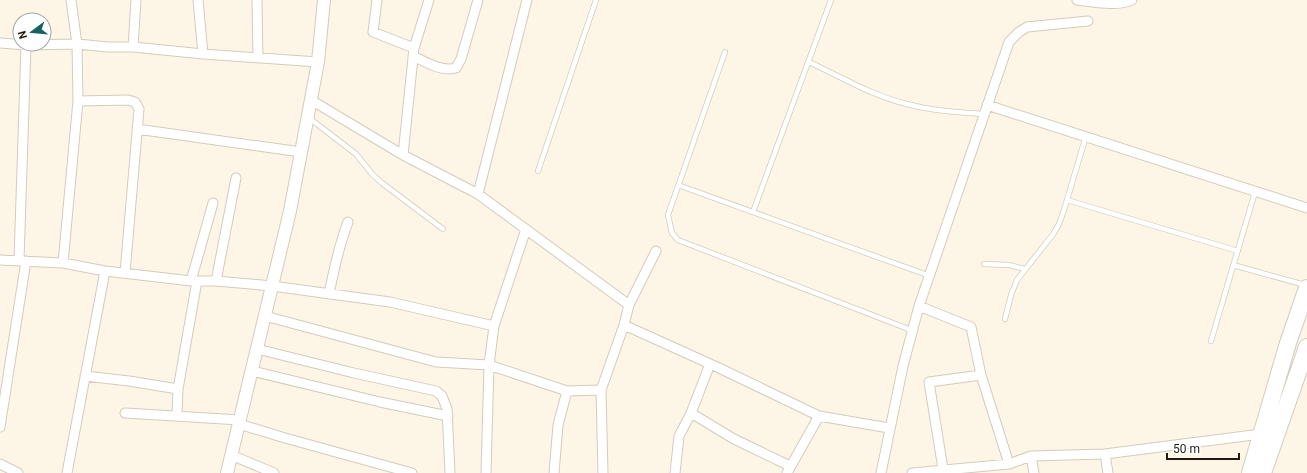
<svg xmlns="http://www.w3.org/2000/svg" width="1307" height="473" font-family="Roboto,sans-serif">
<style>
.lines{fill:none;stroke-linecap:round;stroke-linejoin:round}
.lane-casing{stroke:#d3ccbd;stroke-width:6}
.street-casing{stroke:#d3ccbd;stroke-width:11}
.secondary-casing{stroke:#d3ccbd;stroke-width:14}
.highway-casing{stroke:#d3ccbd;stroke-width:18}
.lane{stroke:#fff;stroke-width:4.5}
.street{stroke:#fff;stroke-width:9}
.secondary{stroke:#fff;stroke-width:12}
.highway{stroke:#fff;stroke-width:16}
</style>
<rect width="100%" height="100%" fill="#fdf6e6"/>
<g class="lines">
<!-- lane casing -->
<g class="lane-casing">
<path id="lane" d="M 725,52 L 668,215 L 672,233 L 678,240 L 911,330
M 809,62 C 841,77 873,96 907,104 C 932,111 958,112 984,114
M 309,118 L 356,154 L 373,175 L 382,183 L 443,229
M 538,171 L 596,0
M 678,185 L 930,276
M 1067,200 L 1238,251
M 753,212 L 831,0
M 984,264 L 1009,265 L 1025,269
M 1233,265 L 1305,285
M 1005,319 L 1011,295 L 1017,280 L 1054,233 L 1059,224 L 1064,210 L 1086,136
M 1211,341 L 1255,192"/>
</g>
<!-- street casing -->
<g class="street-casing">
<path id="street" d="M 198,0 L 203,54
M 257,0 L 258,58
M 377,0 L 373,32 L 414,48
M 1077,0 C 1095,2 1115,7 1132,0
M 0,43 L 26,45 L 77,44 L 108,47 L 133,47 L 203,54 L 318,62
M 133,47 L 136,0
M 413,56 C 426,62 441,72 456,68 L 461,59 L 478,0
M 311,100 L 403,155 L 478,194 L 629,305
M 78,101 L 128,100 L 135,102 L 139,109 L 125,273
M 987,105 L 1307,208
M 137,129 L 301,152
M 403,155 L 414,48 L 429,0
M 478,194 L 527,0
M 526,229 L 494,326 L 489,365 L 567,391 L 601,390
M 0,260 L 63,263 L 105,271 L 140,275 L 191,281 L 216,281 L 272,286 L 390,302 L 494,326
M 19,260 L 26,45
M 63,263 L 78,101 L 77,44 L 71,0
M 191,281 L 213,203
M 216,281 L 236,178
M 329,294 C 334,269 339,245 348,222
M 919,306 L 971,327 L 981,375 L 1009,464
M 265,316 L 436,362 L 489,365 L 486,473
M 624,325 L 717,367 L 819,416
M 257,349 L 354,373 L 436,391 L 442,396 L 447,409 L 450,473
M 252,371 L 380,402 L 448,416
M 85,376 L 129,381 L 178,389
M 125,413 L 240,420
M 691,413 L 734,439 L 790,466
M 177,415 L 178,389 L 197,281
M 239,424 L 285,438 L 412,473
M 0,427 L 26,261
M 1105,454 L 1108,473
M 231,455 L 274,473
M 1031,456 L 1105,454 L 1261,434
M 0,464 L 18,473
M 943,469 L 929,382 L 981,375
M 67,473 L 105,271
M 554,473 L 558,425 L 567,391
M 603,473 L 601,390 L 624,325 L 629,305 L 656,251
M 675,473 L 679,436 L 691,413 L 710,364
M 787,473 L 819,416 L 889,428
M 881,473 L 903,366 L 919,306 L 1009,42 L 1019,32 L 1027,27 L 1088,21
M 912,473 L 1009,464 L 1031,456 L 1034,473"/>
</g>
<!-- secondary casing -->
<g class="secondary-casing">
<path id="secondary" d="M 227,473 L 290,211 L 318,62 L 324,0"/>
</g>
<!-- highway casing -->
<g class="highway-casing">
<path id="highway" d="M 1250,473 L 1288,343 L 1307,288
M 1263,473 L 1307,347"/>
</g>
<!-- lane -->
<use href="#lane" class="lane"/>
<!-- street -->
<use href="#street" class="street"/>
<!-- secondary -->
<use href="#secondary" class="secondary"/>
<!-- highway -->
<use href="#highway" class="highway"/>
</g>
<!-- north arrow -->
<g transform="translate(32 32) rotate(254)"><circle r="19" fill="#ffffff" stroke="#a5a4a1"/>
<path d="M0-3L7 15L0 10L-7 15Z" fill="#146362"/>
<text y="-6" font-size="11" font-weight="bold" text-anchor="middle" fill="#1e1b15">N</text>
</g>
<!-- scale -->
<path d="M1167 453v6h72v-6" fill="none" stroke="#1e1b15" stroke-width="2"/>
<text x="1173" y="453" font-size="12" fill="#1e1b15" stroke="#ffffff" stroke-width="3" paint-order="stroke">50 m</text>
</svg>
